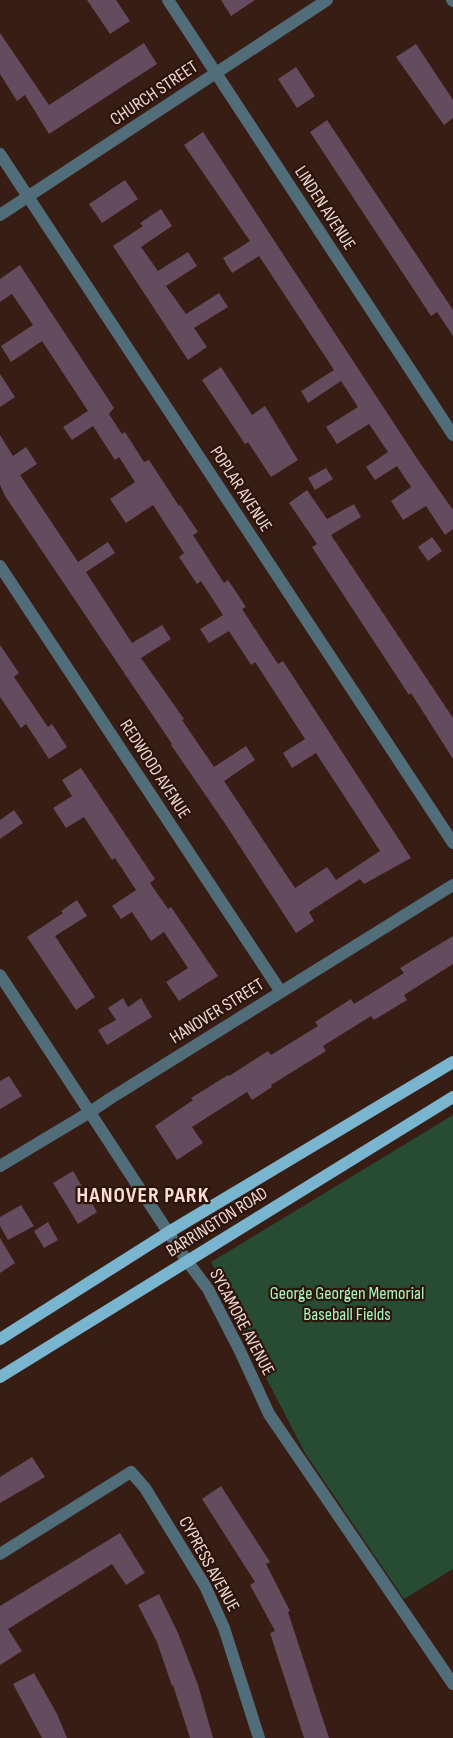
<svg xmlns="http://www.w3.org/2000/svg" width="453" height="1738" font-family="'Sofia Sans Condensed',sans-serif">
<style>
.green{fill:#284b34}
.building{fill:#644b5e}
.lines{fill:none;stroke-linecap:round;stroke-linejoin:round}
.minor{stroke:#516d7a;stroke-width:12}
.major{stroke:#7ab5d0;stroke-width:12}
.labels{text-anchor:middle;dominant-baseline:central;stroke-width:4.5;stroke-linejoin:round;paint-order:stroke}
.street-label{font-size:18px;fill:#eddad4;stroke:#2d140b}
.park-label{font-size:18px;fill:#a3f8be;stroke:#2d140b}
.district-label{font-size:22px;font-weight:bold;letter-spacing:1px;fill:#faddd2;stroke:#2d140b}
</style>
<rect width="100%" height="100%" fill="#381d14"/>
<!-- green -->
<path class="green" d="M 453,1115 L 453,1569 L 404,1599 L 305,1453 L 262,1370 L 211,1262 Z"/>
<!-- building -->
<path class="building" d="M 87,0 L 116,0 L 130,21 L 110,34 Z
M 221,0 L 255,0 L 231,16 Z
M 0,33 L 49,105 L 144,43 L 157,64 L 49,134 L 25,95 L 17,101 L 0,74 Z
M 416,44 L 453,100 L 453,118 L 444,125 L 396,57 Z
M 296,67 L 315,96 L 297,108 L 278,79 Z
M 327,120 L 453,310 L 453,336 L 437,312 L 431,316 L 310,132 Z
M 203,132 L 418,460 L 453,510 L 453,529 L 445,535 L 426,506 L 403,520 L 391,501 L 411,487 L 397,466 L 375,480 L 366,467 L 388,452 L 369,424 L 337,444 L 326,427 L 358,407 L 341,381 L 308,403 L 301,391 L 334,370 L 259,256 L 232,273 L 223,258 L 250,241 L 184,145 Z
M 125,180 L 138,199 L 102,223 L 89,204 Z
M 161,209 L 172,226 L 141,247 L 158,271 L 188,252 L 197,266 L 166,286 L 186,314 L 219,293 L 228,307 L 194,328 L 207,347 L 188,360 L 113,246 L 143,226 L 140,223 Z
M 20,265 L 114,408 L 109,414 L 122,434 L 125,432 L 144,462 L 149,460 L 179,506 L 180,505 L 198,532 L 193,535 L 224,583 L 228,580 L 246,607 L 242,609 L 278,664 L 283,661 L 411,858 L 364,884 L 360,879 L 309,912 L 314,921 L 296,933 L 224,822 L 171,745 L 172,744 L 5,496 L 0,485 L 0,435 L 13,456 L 26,447 L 37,464 L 20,475 L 78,562 L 108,542 L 115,553 L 86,572 L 132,643 L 162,625 L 171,639 L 141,658 L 184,719 L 182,720 L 214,767 L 246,746 L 255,760 L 224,781 L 295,888 L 327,867 L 336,880 L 380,851 L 316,753 L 292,768 L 283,753 L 305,739 L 255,662 L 251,665 L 229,631 L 209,643 L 200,629 L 223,615 L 201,581 L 197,584 L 179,557 L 184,553 L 153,505 L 126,523 L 110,499 L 135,482 L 119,457 L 115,460 L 93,426 L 72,440 L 63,427 L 88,411 L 42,341 L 11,362 L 1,346 L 33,325 L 12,294 L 0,302 L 0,279 Z
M 221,367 L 252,415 L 265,406 L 298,460 L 271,477 L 248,442 L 245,444 L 202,380 Z
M 0,374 L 15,397 L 0,407 Z
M 326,468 L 333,479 L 315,490 L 308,478 Z
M 307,490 L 327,519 L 354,504 L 361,517 L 331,535 L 453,718 L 453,759 L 411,693 L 409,695 L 312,547 L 317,544 L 289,503 Z
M 432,537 L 442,551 L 428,561 L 418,547 Z
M 0,645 L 19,673 L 14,677 L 48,727 L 52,724 L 67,747 L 49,759 L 26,724 L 21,728 L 0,697 Z
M 81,768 L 155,879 L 150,883 L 168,909 L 171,907 L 218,976 L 179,1001 L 166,982 L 188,968 L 164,932 L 151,941 L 132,912 L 121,919 L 112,906 L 136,890 L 115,858 L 112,860 L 84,817 L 66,828 L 53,808 L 72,796 L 62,780 Z
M 14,810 L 23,823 L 0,839 L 0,820 Z
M 77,900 L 87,916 L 55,936 L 95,997 L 76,1010 L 27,937 L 63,913 L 61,911 Z
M 453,936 L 453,964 L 404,995 L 407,1000 L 374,1020 L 371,1016 L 323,1046 L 326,1051 L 271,1085 L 272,1087 L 252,1100 L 247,1092 L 192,1127 L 203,1143 L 177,1160 L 155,1126 L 193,1100 L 191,1098 L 228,1075 L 229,1076 L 268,1051 L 271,1055 L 318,1026 L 315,1022 L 351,999 L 354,1004 L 404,973 L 400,968 Z
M 123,998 L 128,1007 L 141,998 L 152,1017 L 107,1045 L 98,1030 L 116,1020 L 108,1008 Z
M 9,1076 L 22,1096 L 0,1109 L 0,1081 Z
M 73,1171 L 97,1212 L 78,1224 L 53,1183 Z
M 21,1205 L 34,1226 L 8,1240 L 0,1226 L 0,1217 Z
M 48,1222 L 58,1240 L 44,1248 L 34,1231 Z
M 0,1238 L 15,1263 L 0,1273 Z
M 32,1457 L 45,1477 L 0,1503 L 0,1477 Z
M 221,1486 L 270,1562 L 266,1564 L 290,1611 L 288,1612 L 329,1738 L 304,1738 L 270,1633 L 275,1631 L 250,1585 L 255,1582 L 202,1499 Z
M 120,1533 L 145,1573 L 126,1585 L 112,1564 L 8,1629 L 22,1651 L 0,1665 L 0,1606 Z
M 159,1594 L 178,1633 L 198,1685 L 213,1738 L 190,1738 L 173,1685 L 172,1686 L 157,1642 L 138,1605 Z
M 34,1673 L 57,1714 L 67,1738 L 42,1738 L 13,1684 Z"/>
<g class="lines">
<!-- minor -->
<path class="minor" d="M 168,0 L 453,435
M 452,0 L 453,1
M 0,154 L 453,843
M 0,215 L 327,0
M 0,566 L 281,992
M 0,975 L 187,1261 L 208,1289 L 240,1351 L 269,1414 L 453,1684
M 0,1166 L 90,1112 L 111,1098 L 453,885
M 0,1554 L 131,1472 L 145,1488 L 205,1586 L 224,1628 L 259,1738"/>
<!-- major -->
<path class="major" d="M 0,1339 L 169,1232 L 453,1062
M 0,1377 L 453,1097"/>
</g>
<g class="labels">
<!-- street labels -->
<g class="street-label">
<text transform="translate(154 93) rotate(-34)">CHURCH STREET</text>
<text transform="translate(325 208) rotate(57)">LINDEN AVENUE</text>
<text transform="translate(241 489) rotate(57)">POPLAR AVENUE</text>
<text transform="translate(155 769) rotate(57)">REDWOOD AVENUE</text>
<text transform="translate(217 1011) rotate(-32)">HANOVER STREET</text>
<text transform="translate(217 1222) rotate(-32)">BARRINGTON ROAD</text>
<text transform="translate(242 1322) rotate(62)">SYCAMORE AVENUE</text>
<text transform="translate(209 1564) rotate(61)">CYPRESS AVENUE</text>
</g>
<!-- park labels -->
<g class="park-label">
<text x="347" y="1293">George Georgen Memorial<tspan x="347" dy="21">Baseball Fields</tspan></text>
</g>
<!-- district labels -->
<g class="district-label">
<text x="143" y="1195">HANOVER PARK</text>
</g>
</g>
</svg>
